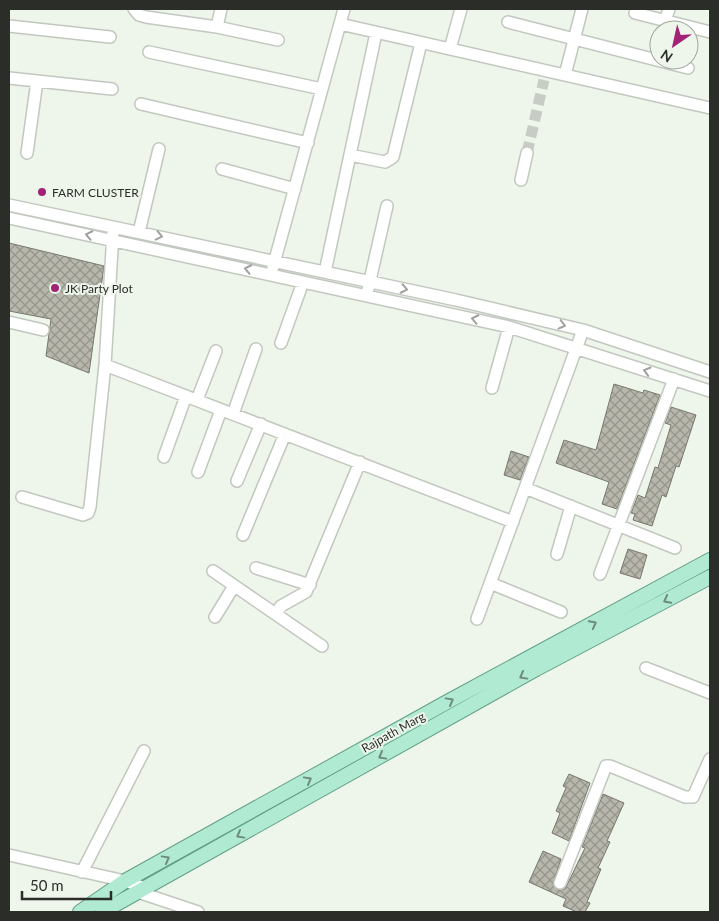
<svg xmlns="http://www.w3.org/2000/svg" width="719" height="921" font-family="Lato,sans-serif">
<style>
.building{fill:url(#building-cross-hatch);stroke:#78786e}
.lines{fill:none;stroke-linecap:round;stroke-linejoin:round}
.minor-tunnel{stroke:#c7cdc4;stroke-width:11;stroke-dasharray:11 5.5;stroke-linecap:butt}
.minor-casing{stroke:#c2c8bf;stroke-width:14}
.major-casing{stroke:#609f85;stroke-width:16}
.minor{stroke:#fff;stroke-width:11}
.major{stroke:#b1ead3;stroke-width:14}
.oneway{stroke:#a0a09f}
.oneway2{stroke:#6e8c7e}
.poi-dot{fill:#a22376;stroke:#eef5eb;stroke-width:2}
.labels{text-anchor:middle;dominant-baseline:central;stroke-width:4;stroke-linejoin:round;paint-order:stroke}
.poi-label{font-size:12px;fill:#2b2d29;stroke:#eef5eb;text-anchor:start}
.street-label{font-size:12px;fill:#2b2d29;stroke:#eef5eb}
</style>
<defs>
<pattern id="building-cross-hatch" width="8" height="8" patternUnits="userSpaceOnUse" patternTransform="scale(1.25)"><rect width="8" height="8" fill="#b7b7ac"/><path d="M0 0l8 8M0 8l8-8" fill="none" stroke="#95958c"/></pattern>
</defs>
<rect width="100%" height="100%" fill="#eef5eb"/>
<!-- building -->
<path class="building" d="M 9,243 L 104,266 L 89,373 L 46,356 L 51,319 L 9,311 Z
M 614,384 L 643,393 L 644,390 L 660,395 L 617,509 L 602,504 L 609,482 L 556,463 L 564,440 L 596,450 Z
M 671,407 L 696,415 L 679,467 L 676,466 L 666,497 L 662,495 L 652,526 L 633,520 L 635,514 L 631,513 L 638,495 L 645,498 L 655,467 L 658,468 L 671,425 L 665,423 Z
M 511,451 L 529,457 L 520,480 L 504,475 Z
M 628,549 L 647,555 L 640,579 L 620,573 Z
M 569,774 L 590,783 L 569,841 L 552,833 L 560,813 L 556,811 L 566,788 L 563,786 Z
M 603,794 L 624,803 L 607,841 L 610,842 L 598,868 L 601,869 L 587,902 L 590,903 L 585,912 L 577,912 L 563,906 L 566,899 L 529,882 L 543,851 L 561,859 L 553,884 L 558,890 L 565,889 L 585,848 L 582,847 Z"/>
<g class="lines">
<!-- minor-tunnel -->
<path class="minor-tunnel" d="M 527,153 L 544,80"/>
<!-- minor casing -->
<g class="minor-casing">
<path id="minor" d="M 134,9 L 139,15 L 146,17 L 217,27 L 278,40
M 635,13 L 710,32
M 665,21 L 669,9
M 508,22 L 688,68
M 340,24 L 710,108
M 9,26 L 110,37
M 217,27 L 221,9
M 450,49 L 461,9
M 149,52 L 322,89
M 565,75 L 582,9
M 9,78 L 112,89
M 141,104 L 308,143
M 27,153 L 37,81
M 350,155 L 385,162 L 393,157 L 421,43
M 222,169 L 295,189
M 521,180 L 527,153
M 9,205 L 456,300 L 583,330 L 710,372
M 9,218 L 509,327 L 710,391
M 139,232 L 159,149
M 273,267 L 344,9
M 325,272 L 376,33
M 368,289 L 387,206
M 9,322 L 43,330
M 281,343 L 303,282
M 105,365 L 513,522
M 492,388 L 509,327
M 197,400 L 216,351
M 233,414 L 256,349
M 164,457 L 186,396
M 198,472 L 221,410
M 237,481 L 261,424
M 525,488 L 675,548
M 22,497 L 83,515 L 88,513 L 90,507 L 105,365 L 113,233
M 243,535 L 285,434
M 557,554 L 571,506
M 256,568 L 310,585
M 213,571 L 322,646
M 600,574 L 674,379
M 490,583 L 561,612
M 276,614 L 281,606 L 306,592 L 360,462
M 215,617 L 234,586
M 477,619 L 583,330
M 646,668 L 710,693
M 9,855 L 125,881 L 145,888
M 82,872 L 144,751
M 560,883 L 606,766 L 610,766 L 685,797 L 693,797 L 710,759
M 138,892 L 198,912"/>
</g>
<!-- major casing -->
<g class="major-casing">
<path id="major" d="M 80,912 L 125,881 L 449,701 L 710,560
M 102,912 L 536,669 L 710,577"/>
</g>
<!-- minor -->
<use href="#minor" class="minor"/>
<!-- major -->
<use href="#major" class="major"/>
</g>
<!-- one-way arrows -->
<defs><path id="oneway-chevron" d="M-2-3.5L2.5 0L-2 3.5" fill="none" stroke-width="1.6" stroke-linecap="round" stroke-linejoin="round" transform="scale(1.25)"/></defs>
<g class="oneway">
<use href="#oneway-chevron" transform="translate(89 235) rotate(-168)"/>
<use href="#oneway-chevron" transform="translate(159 236) rotate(13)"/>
<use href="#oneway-chevron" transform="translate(248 269) rotate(-168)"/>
<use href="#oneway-chevron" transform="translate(404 289) rotate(12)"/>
<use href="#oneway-chevron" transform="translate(475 319) rotate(-168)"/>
<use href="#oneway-chevron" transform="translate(562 325) rotate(14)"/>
<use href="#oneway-chevron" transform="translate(647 371) rotate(-164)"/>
</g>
<g class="oneway2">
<use href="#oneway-chevron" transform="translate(667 600) rotate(152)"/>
<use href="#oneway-chevron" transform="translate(593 624) rotate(-28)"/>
<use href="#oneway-chevron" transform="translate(523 676) rotate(151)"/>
<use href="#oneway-chevron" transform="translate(450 701) rotate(-29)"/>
<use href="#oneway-chevron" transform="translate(382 756) rotate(151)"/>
<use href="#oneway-chevron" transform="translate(308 780) rotate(-29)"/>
<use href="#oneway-chevron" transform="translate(240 835) rotate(151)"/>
<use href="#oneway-chevron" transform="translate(166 859) rotate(-29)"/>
</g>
<!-- markers -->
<g class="poi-dot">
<circle cx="42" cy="192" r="5"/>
<circle cx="55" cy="288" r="5"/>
</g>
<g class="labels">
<!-- poi labels -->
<g class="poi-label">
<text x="52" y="192">FARM CLUSTER</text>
<text x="65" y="288">JK Party Plot</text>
</g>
<!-- street labels -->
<g class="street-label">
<text transform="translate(393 732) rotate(-29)">Rajpath Marg</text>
</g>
</g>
<!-- border -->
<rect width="719" height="921" fill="none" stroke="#2b2d29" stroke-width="20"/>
<!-- north arrow -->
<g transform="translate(674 45) rotate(214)"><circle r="24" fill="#eef5eb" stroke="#a0a59d"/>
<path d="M0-4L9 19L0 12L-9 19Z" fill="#a22376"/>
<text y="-8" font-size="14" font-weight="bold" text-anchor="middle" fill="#2b2d29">N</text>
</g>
<!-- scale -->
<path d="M22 891v8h89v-8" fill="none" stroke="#2b2d29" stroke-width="2.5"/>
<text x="30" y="891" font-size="15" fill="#2b2d29" stroke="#eef5eb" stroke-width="4" paint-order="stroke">50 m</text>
</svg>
